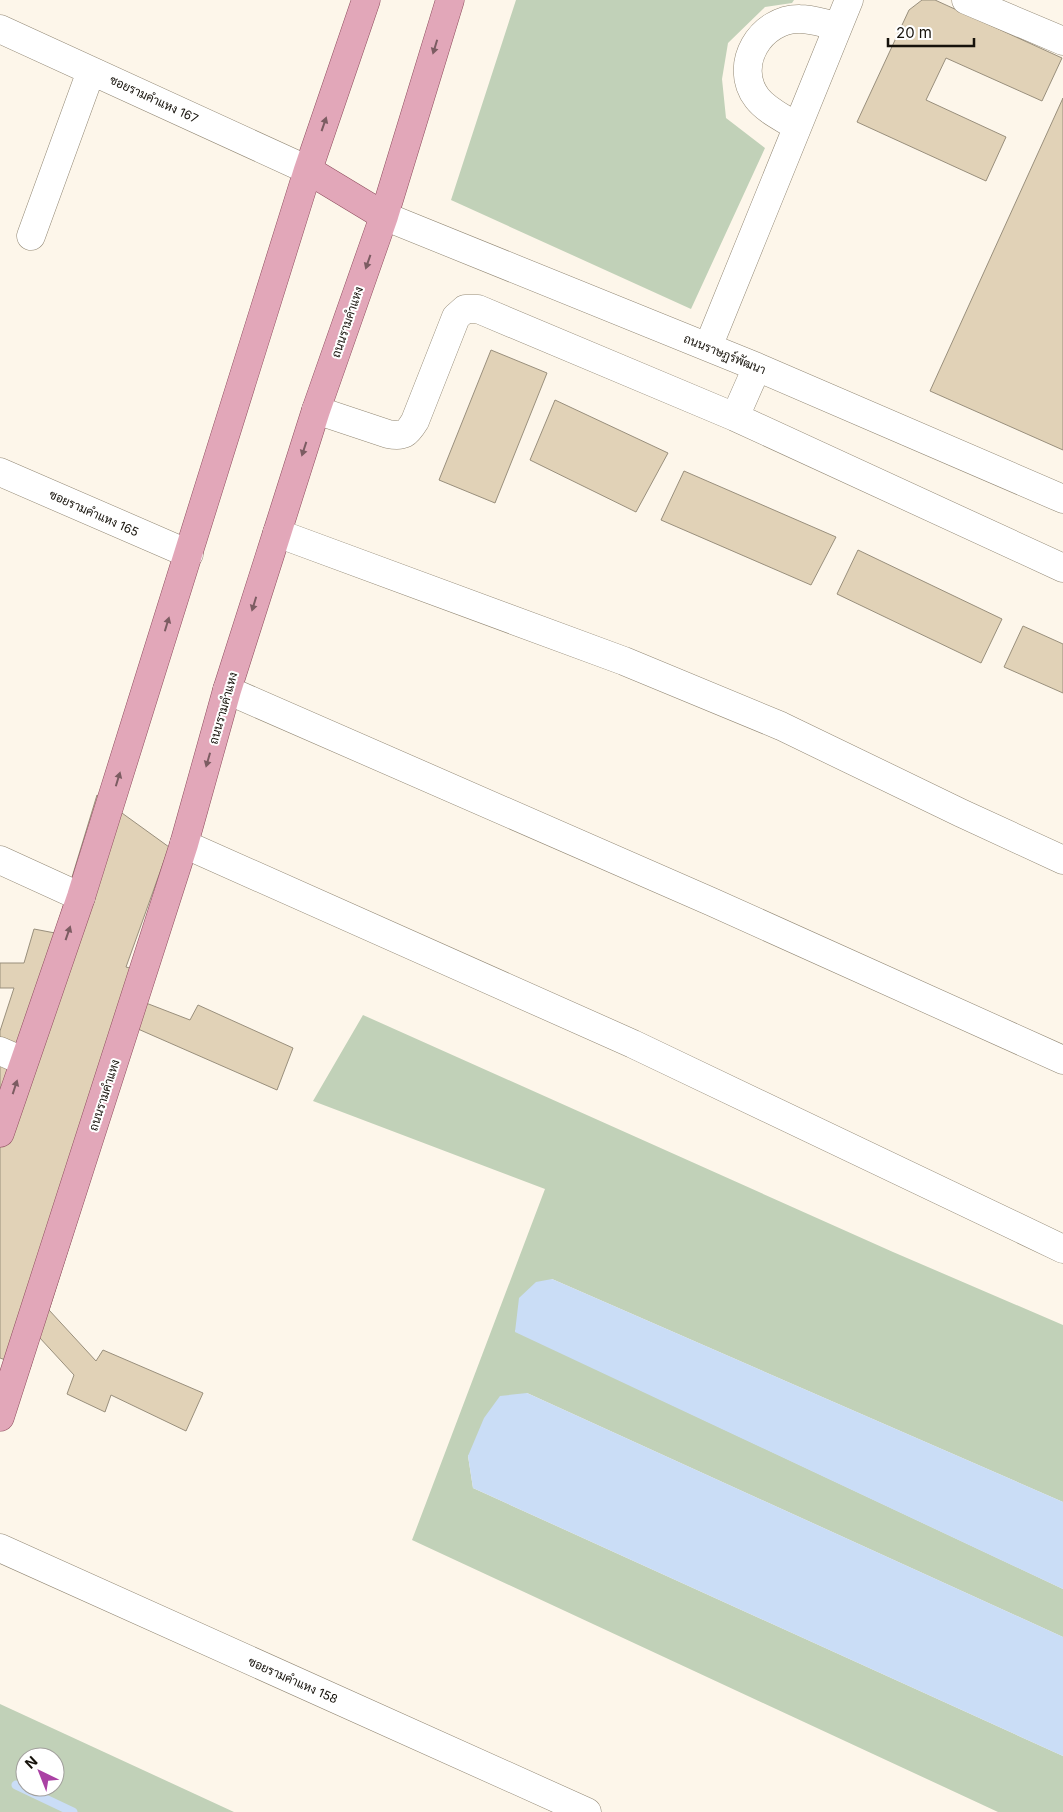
<svg xmlns="http://www.w3.org/2000/svg" width="1063" height="1812" font-family="Inter,Sarabun,sans-serif">
<style>
.green{fill:#c1d1b8;fill-rule:evenodd}
.water{fill:#caddf6}
.lines{fill:none;stroke-linecap:round;stroke-linejoin:round}
.stream{stroke:#caddf6;stroke-width:9}
.building{fill:#e1d2b7;stroke:#998f7c}
.minor-casing{stroke:#928875;stroke-width:29}
.major-casing{stroke:#8e4d5e;stroke-width:29}
.minor{stroke:#fff;stroke-width:28}
.major{stroke:#e2a7b9;stroke-width:28}
.oneway{fill:#7c5c62}
.labels{text-anchor:middle;dominant-baseline:central;stroke-width:4;stroke-linejoin:round;paint-order:stroke}
.street-label{font-size:12px;fill:#16120b;stroke:#fff}
</style>
<rect width="100%" height="100%" fill="#fdf6ea"/>
<!-- green -->
<path class="green" d="M 516,0 L 794,0 L 792,3 L 765,7 L 728,43 L 722,79 L 726,118 L 765,148 L 691,309 L 451,200 Z
M 363,1015 L 893,1252 L 1063,1325 L 1063,1502 L 552,1279 L 515,1331 L 1063,1589 L 1063,1637 L 527,1393 L 468,1456 L 473,1488 L 1063,1756 L 1063,1812 L 998,1812 L 412,1540 L 545,1189 L 313,1101 Z
M 0,1704 L 234,1812 L 0,1812 ZM 25,1757 L 55,1757 L 55,1787 L 25,1787 Z"/>
<!-- water -->
<path class="water" d="M 552,1279 L 1063,1502 L 1063,1589 L 515,1332 L 519,1298 L 536,1282 Z
M 527,1393 L 1063,1637 L 1063,1756 L 473,1488 L 468,1456 L 484,1418 L 500,1396 Z"/>
<g class="lines">
<!-- stream -->
<path class="stream" d="M 16,1785 L 73,1812"/>
</g>
<!-- building -->
<path class="building" d="M 922,0 L 935,0 L 1062,58 L 1042,101 L 946,58 L 926,100 L 1006,137 L 986,181 L 857,122 L 909,10 Z
M 1063,98 L 1063,450 L 930,391 Z
M 491,350 L 547,373 L 495,503 L 439,480 Z
M 555,400 L 668,453 L 636,512 L 530,460 Z
M 684,471 L 836,537 L 811,585 L 661,520 Z
M 858,550 L 1002,619 L 981,663 L 837,594 Z
M 1023,626 L 1063,644 L 1063,693 L 1004,667 Z
M 97,795 L 169,847 L 126,967 L 156,975 L 146,1003 L 190,1020 L 198,1005 L 293,1048 L 277,1090 L 138,1029 L 49,1310 L 96,1361 L 103,1350 L 203,1393 L 186,1431 L 111,1395 L 105,1412 L 67,1394 L 74,1375 L 39,1337 L 30,1369 L 0,1358 L 0,1031 L 14,988 L 0,988 L 0,963 L 24,963 L 34,929 L 55,933 Z"/>
<g class="lines">
<!-- minor casing -->
<g class="minor-casing">
<path id="minor" d="M 966,0 L 1063,41
M 0,29 L 308,170
M 797,127 C 784,118 767,111 757,98 C 732,65 761,18 800,19 C 812,19 826,24 838,26
M 384,216 L 757,367 L 1063,499
M 31,236 L 91,71
M 708,347 L 849,0
M 316,410 L 388,434 C 404,437 407,434 415,421 L 456,317 L 465,309 L 478,309 L 735,417 L 1063,568
M 735,417 L 757,367
M 0,472 L 189,554
M 277,533 L 624,661 L 781,726 L 961,813 L 1063,860
M 227,690 L 712,902 L 1063,1060
M 184,844 L 633,1044 L 1063,1249
M 0,860 L 81,897
M 0,1051 L 23,1061
M 0,1548 L 587,1812"/>
</g>
<!-- major casing -->
<g class="major-casing">
<path id="major" d="M 308,170 L 384,216
M 0,1133 L 81,897 L 308,170 L 366,0
M 0,1417 L 184,844 L 227,690 L 277,533 L 316,410 L 384,216 L 450,0"/>
</g>
<!-- minor -->
<use href="#minor" class="minor"/>
<!-- major -->
<use href="#major" class="major"/>
</g>
<!-- one-way arrows -->
<defs><path id="oneway-solid" d="M-6-.8H1V-3.2L6.5 0L1 3.2V.8H-6Z" transform="scale(1.25)"/></defs>
<g class="oneway">
<use href="#oneway-solid" transform="translate(435 47) rotate(107)"/>
<use href="#oneway-solid" transform="translate(324 124) rotate(-71)"/>
<use href="#oneway-solid" transform="translate(368 262) rotate(109)"/>
<use href="#oneway-solid" transform="translate(304 449) rotate(108)"/>
<use href="#oneway-solid" transform="translate(254 604) rotate(107)"/>
<use href="#oneway-solid" transform="translate(167 624) rotate(-73)"/>
<use href="#oneway-solid" transform="translate(208 760) rotate(106)"/>
<use href="#oneway-solid" transform="translate(118 779) rotate(-73)"/>
<use href="#oneway-solid" transform="translate(68 933) rotate(-71)"/>
<use href="#oneway-solid" transform="translate(15 1087) rotate(-72)"/>
</g>
<g class="labels">
<!-- street labels -->
<g class="street-label">
<text transform="translate(154 99) rotate(25)">ซอยรามคำแหง 167</text>
<text transform="translate(347 322) rotate(-71)">ถนนรามคำแหง</text>
<text transform="translate(725 354) rotate(22)">ถนนราษฏร์พัฒนา</text>
<text transform="translate(94 513) rotate(24)">ซอยรามคำแหง 165</text>
<text transform="translate(223 708) rotate(-74)">ถนนรามคำแหง</text>
<text transform="translate(104 1095) rotate(-72)">ถนนรามคำแหง</text>
<text transform="translate(293 1680) rotate(24)">ซอยรามคำแหง 158</text>
</g>
</g>
<!-- north arrow -->
<g transform="translate(40 1772) rotate(317)"><circle r="24" fill="#ffffff" stroke="#a2a09d"/>
<path d="M0-4L9 19L0 12L-9 19Z" fill="#aa41a4"/>
<text y="-8" font-size="14" font-weight="bold" text-anchor="middle" fill="#16120b">N</text>
</g>
<!-- scale -->
<path d="M888 38v8h86v-8" fill="none" stroke="#16120b" stroke-width="2.5"/>
<text x="896" y="38" font-size="15" fill="#16120b" stroke="#ffffff" stroke-width="4" paint-order="stroke">20 m</text>
</svg>
